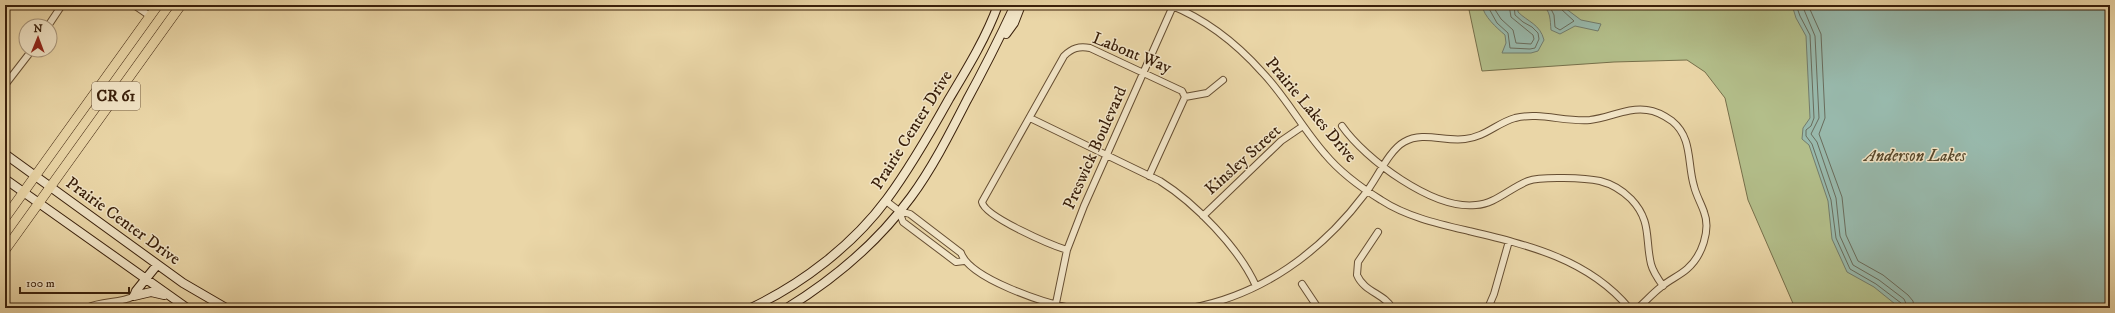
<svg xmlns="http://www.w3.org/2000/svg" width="2115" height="313" font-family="'IM FELL DW Pica',serif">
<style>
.park{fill:#b3be8a;stroke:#766f4a}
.water{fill:#98b9ac;stroke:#727c6c}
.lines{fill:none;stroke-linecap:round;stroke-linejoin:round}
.shore{stroke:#696c5c;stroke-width:1}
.minor-casing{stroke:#664e32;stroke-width:8}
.secondary-casing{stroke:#3a200b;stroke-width:10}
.primary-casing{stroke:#3a200b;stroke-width:10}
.minor{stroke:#f1e4c6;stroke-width:6}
.secondary{stroke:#f1e4c6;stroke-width:8}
.primary{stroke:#ead6a7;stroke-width:9}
.labels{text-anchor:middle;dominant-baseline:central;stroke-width:3;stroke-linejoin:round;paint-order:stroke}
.shield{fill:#f1e4c6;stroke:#715b43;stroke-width:1}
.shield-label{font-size:16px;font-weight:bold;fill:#3a200b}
.street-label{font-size:17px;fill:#3a200b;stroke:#f1e4c6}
.park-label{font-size:17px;font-style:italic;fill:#58482b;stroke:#f1e4c6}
</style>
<rect width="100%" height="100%" fill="#ead6a7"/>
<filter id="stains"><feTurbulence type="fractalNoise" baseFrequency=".005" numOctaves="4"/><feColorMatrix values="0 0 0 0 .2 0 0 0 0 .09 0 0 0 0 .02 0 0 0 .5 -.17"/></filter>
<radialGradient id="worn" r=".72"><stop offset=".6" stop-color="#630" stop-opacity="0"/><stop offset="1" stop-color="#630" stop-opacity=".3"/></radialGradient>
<!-- park -->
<path class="park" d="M 1468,5 L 2110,5 L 2110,308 L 1795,308 L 1748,200 L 1725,98 L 1705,72 L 1687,60 L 1614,62 L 1482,71 Z"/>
<!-- water -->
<path class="water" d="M 1482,5 L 1518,5 L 1518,12 C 1528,22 1540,24 1544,40 L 1538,51 L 1531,53 L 1502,53 L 1506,43 L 1505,35 C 1496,27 1484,17 1482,5 Z
M 1542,5 L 1561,5 L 1581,20 L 1601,24 L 1598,31 L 1575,26 L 1560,34 L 1551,30 C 1550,20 1551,11 1542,5 Z
M 1792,5 L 2110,5 L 2110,308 L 1900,308 L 1874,287 L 1847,272 L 1832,239 L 1828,201 L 1809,145 L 1802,139 L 1803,128 L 1810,118 L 1806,36 L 1796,18 Z"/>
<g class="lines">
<!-- shore -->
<path class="shore" d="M 1487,5 L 1497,23 L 1508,33 L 1510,48 L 1530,49 L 1535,48 L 1539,39 L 1538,33 L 1532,27 L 1523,22 L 1515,15 L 1514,5
M 1492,5 L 1501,19 L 1513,30 L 1516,43 L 1531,44 L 1534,39 L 1533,35 L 1511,17 L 1509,5
M 1549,5 L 1554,15 L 1555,27 L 1560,30 L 1574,21 L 1561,9 L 1559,5
M 1796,5 L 1800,16 L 1810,35 L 1814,118 L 1811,126 L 1806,130 L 1806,136 L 1812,144 L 1831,200 L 1836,238 L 1850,269 L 1876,284 L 1901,303 L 1902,308
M 1802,5 L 1815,36 L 1819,118 L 1811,134 L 1817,142 L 1836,198 L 1840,236 L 1853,265 L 1879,280 L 1904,299 L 1908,308
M 1808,5 L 1821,34 L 1825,118 L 1819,134 L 1842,197 L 1846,235 L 1858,261 L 1883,275 L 1908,295 L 1913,301 L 1914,308"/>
<!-- minor casing -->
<g class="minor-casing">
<path id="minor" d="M 134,5 L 150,16
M 1170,5 C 1205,19 1237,44 1262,72 C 1286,97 1302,128 1325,154 C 1340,172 1360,187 1381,200 C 1407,217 1439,224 1469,231 C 1528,245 1588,259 1629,308
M 48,26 L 62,5
M 5,85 L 32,50
M 1185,97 L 1207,93 L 1223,80
M 1030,118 L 1160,181 C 1195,203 1239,248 1256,286
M 1342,126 C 1365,159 1433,210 1476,205 C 1495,204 1510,188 1528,181 C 1541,176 1586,178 1600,181 C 1612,184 1623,191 1631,199 C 1652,221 1645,239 1651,264 C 1653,272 1658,279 1663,286
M 886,201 L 899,211 L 910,214 L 961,253 C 970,279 1045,303 1070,308
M 899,211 L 903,222 L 956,262 L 964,261
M 1203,216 L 1281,141 L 1303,126
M 1378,232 L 1358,262 L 1357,275 C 1364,292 1385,294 1392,308
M 1067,250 C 1051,245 985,217 982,202 L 1064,56 C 1072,48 1079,46 1090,48 L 1182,91 L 1185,97 L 1149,176
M 1302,284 L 1318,308
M 87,308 C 103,300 120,304 134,296
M 1055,308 L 1067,250 L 1084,206 L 1173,6
M 1191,308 C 1262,295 1321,252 1364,195 C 1376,181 1388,151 1404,142 C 1423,131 1445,142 1465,139 C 1485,137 1497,123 1515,118 C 1539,112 1565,122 1590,120 C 1609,118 1628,107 1647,110 C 1656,111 1665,116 1672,121 C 1693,138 1687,163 1694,186 C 1696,195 1701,203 1704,212 C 1711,230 1702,256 1687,269 C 1679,276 1669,280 1661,287 C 1653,293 1646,301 1638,308
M 1488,308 L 1494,294 L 1509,241"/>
</g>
<!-- secondary casing -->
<g class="secondary-casing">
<path id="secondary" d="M 1006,34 L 1014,23 L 1021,5
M 5,154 L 183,283 L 226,308
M 5,179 L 187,308
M 134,296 L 136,291 L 157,265
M 134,296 L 151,292 L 164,295
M 751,308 C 802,284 853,245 887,199 C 910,168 930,133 949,99 C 967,69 986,38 998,5
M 787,308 C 834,279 878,242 911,197 C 933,167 950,133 967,100 C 984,69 1000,37 1015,5"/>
</g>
<!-- primary casing -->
<g class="primary-casing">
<path id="primary" d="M 5,218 L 158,5
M 5,250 L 181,5"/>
</g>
<!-- minor -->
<use href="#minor" class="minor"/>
<!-- secondary -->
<use href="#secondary" class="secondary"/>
<!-- primary -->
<use href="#primary" class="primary"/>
</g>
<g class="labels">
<!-- shield labels -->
<rect class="shield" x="92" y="82" width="48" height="28" rx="3"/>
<g class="shield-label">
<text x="116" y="96">CR 61</text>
</g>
<!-- street labels -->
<g class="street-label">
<text transform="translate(1132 53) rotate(22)">Labont Way</text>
<text transform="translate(1311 110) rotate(50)">Prairie Lakes Drive</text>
<text transform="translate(912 130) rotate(-58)">Prairie Center Drive</text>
<text transform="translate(1095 148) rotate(-66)">Preswick Boulevard</text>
<text transform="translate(1243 160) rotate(-42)">Kinsley Street</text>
<text transform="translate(123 221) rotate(36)">Prairie Center Drive</text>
</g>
<!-- park labels -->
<g class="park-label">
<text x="1915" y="156">Anderson Lakes</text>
</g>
</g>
<!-- margin -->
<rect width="2115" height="313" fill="none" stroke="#ead6a7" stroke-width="20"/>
<rect x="6" y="6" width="2103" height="301" fill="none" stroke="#3a200b" stroke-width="2"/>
<rect x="10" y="10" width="2095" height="293" fill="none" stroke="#3a200b"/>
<!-- north arrow -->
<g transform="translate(38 38) rotate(1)"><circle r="19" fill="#f1e4c6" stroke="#a8967b"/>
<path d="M0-3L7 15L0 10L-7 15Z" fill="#8f2418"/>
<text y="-6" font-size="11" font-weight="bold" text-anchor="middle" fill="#3a200b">N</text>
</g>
<!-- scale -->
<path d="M20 287v6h109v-6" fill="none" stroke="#3a200b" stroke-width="2"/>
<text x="26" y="287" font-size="12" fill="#3a200b" stroke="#f1e4c6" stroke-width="3" paint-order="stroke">100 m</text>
<rect width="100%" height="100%" filter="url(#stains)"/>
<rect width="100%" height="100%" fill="url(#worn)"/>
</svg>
